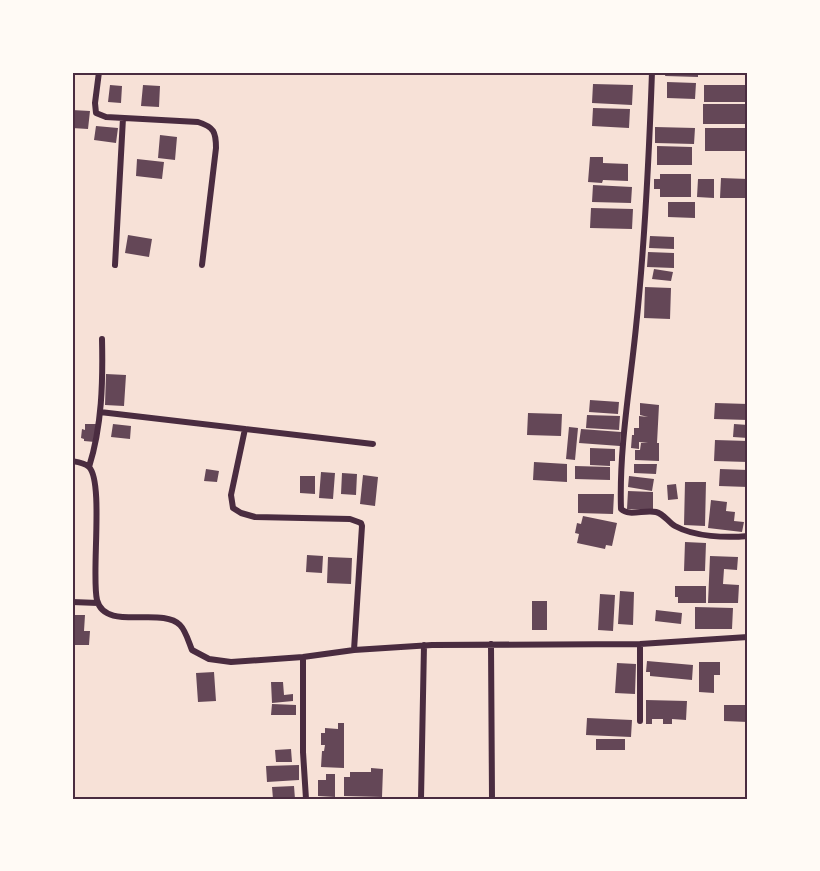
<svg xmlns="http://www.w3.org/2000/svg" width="820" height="871" font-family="'Exo 2',sans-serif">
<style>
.building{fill:#644757}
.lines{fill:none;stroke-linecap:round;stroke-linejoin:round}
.minor{stroke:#4a2c40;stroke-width:6}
.neatline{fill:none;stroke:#4a2c40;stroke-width:2}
</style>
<rect width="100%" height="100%" fill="#f7e1d7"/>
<!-- building -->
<path class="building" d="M 666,72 L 698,72 L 698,77 L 665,76 Z
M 667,82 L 696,83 L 695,99 L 667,98 Z
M 593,84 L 633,85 L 632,105 L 592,103 Z
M 110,85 L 122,86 L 121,103 L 108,102 Z
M 143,85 L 160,86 L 159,107 L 141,106 Z
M 704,85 L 748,85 L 748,102 L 704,102 Z
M 703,104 L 748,104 L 748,124 L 703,124 Z
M 593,108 L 630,109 L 629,128 L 592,126 Z
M 72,110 L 90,111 L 88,129 L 72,128 Z
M 96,126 L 118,128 L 116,143 L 94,140 Z
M 655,127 L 695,128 L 694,144 L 655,143 Z
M 705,128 L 748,128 L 748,151 L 705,151 Z
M 160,135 L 177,137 L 175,160 L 158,158 Z
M 657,146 L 692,147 L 692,165 L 657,165 Z
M 590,157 L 603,157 L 603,163 L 628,164 L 628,181 L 603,180 L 602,183 L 588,182 Z
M 137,159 L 164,162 L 162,179 L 136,176 Z
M 660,174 L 691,174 L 691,197 L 660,197 L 660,189 L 654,189 L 654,179 L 660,179 Z
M 721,178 L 748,179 L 748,198 L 720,198 Z
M 698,179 L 714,179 L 714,198 L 697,197 Z
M 593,185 L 632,187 L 631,203 L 592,202 Z
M 668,202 L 695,202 L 695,218 L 668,217 Z
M 591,208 L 633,209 L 632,229 L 590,228 Z
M 128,235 L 152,239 L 149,257 L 125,253 Z
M 650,236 L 674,237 L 674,249 L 649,248 Z
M 648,252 L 674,253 L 674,268 L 647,267 Z
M 654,269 L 673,272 L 671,281 L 652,279 Z
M 645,287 L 671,288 L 670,319 L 644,318 Z
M 106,374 L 126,375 L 124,406 L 105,405 Z
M 590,400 L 619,402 L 618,414 L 589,412 Z
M 640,403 L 659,405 L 657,443 L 659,443 L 659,461 L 635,460 L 635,450 L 640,450 L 641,443 L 648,443 L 639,442 L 639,449 L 631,448 L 632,435 L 634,435 L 634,428 L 639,428 L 639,416 L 648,417 L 640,415 Z
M 715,403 L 748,404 L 748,420 L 714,419 Z
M 528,413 L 562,414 L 561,436 L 527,435 Z
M 587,415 L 620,416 L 619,430 L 586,428 Z
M 85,424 L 96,424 L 95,442 L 84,441 L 84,439 L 81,438 L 82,429 L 85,430 Z
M 113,424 L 131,426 L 130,439 L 111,437 Z
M 734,424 L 748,425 L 748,438 L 733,437 Z
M 569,427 L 578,428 L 575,460 L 566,459 Z
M 581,429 L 621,432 L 620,446 L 579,443 Z
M 715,440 L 748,441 L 748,462 L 714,461 Z
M 590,448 L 615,449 L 615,461 L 610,461 L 610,466 L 590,465 Z
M 534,462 L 567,464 L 567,482 L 533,480 Z
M 634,464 L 657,464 L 656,474 L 634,473 Z
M 575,466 L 610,467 L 610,480 L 575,479 Z
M 206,469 L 219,471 L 217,482 L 204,481 Z
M 720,469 L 748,470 L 748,487 L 719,486 Z
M 321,472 L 335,473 L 333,499 L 319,498 Z
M 342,473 L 357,474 L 356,495 L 341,494 Z
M 363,475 L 378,477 L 375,506 L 360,504 Z
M 300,476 L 315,476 L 315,494 L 300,493 Z
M 629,476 L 654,479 L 652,491 L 628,487 Z
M 685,482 L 706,482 L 705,526 L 684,525 Z
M 676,484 L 678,499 L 668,500 L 667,485 Z
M 628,491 L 653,492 L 653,510 L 627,509 Z
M 578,494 L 614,494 L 613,514 L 578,513 Z
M 711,500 L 727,502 L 726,511 L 735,512 L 734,521 L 744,522 L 742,532 L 708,528 Z
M 583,516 L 617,523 L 612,546 L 606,545 L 605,549 L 577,543 L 579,534 L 575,533 L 577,523 L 581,524 Z
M 685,542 L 706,543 L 705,571 L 684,571 Z
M 307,555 L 323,556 L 322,573 L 306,572 Z
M 710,556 L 738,557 L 737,570 L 724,569 L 723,584 L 739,585 L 738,603 L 708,603 Z
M 328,557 L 352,558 L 351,584 L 327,583 Z
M 675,586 L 706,586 L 706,603 L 678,603 L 678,597 L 675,597 Z
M 620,591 L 634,592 L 633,625 L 618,624 Z
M 600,594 L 615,595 L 613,631 L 598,630 Z
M 532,601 L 547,601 L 547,630 L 532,630 Z
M 695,607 L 733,608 L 732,629 L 695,629 Z
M 656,610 L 682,613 L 681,624 L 655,621 Z
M 72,615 L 85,615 L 84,631 L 90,631 L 89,645 L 72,645 Z
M 647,661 L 693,665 L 692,680 L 650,676 L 650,672 L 646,672 Z
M 699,662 L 720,662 L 720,675 L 714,675 L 714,693 L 699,692 Z
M 617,663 L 636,664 L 635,694 L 615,693 Z
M 214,672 L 216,701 L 198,702 L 196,673 Z
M 271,682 L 283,682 L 284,695 L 293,694 L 293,701 L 272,703 Z
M 646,700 L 687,701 L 686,720 L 672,719 L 672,724 L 663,724 L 663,719 L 652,719 L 652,724 L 646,724 Z
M 272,704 L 296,705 L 296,715 L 271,715 Z
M 724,705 L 748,705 L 748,722 L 724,721 Z
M 587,718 L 632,720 L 631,737 L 586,735 Z
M 338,723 L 344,723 L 344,768 L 321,767 L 322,751 L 324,751 L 325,745 L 321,745 L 321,733 L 325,733 L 325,728 L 338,729 Z
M 596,739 L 625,739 L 625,750 L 596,750 Z
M 291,749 L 292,762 L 276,762 L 275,750 Z
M 299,765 L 299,780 L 267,782 L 266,766 Z
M 371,768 L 383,769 L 382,797 L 344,796 L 344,777 L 350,777 L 350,772 L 371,772 Z
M 326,774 L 335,774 L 335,797 L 318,796 L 318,780 L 326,780 Z
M 294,786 L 295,799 L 273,799 L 272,787 Z"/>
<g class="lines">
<!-- minor -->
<path class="minor" d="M 99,72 L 95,103 L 96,113 L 106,117 L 198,122 C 214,127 216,132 216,148 L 202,265
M 652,72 C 649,157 645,242 636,327 C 630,387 619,448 621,509 C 629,517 645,509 656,512 C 664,514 668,522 675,526 C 695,537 726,538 748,536
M 115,265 L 123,118
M 100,412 L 373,444
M 245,429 L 231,495 L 233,508 L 241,513 L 255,517 L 350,519 L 361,523 L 362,526 L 354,650
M 72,461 C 78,462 85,463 89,467 C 104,482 91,576 97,600 C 105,632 162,606 180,625 C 186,631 189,643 192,650 L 209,659 L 231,662 L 303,657 L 354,650 L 432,645 L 640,644 L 748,637
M 89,467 C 102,426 103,382 102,339
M 72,602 L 98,603
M 491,644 L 492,798
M 303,657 L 303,752 L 306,799
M 640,721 L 640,644
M 421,799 L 424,645"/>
</g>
<!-- border -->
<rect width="820" height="871" fill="none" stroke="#fffaf5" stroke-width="147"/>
<rect x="74" y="74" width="672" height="724" class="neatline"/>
</svg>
